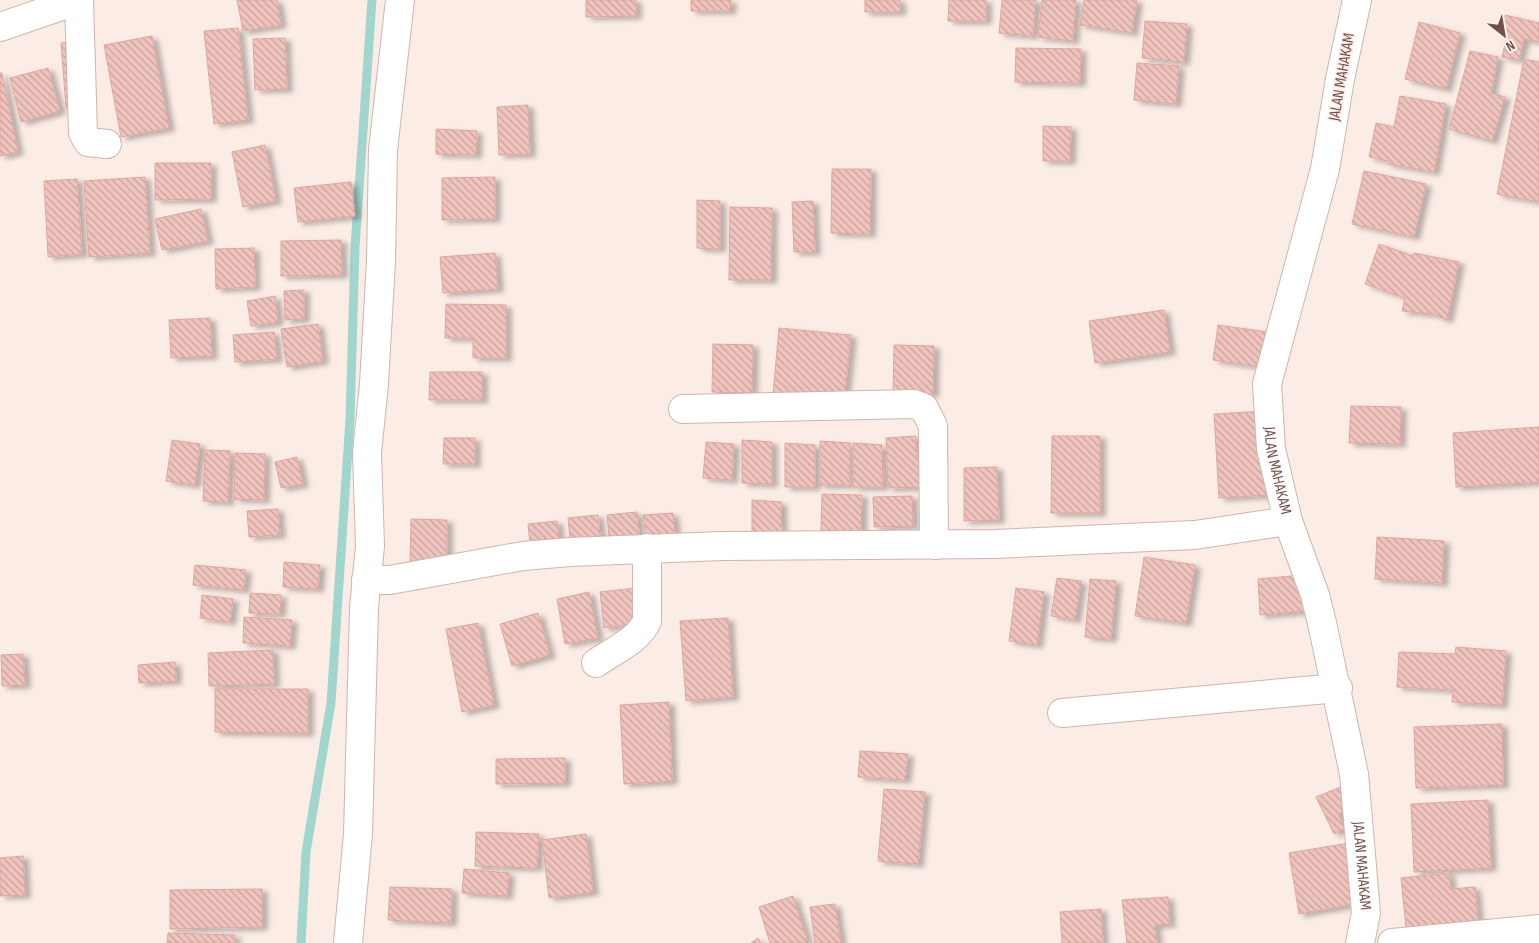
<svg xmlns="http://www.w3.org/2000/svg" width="1539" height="943" font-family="'Sofia Sans Condensed',sans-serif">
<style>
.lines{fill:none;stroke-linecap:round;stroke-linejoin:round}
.stream{stroke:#a1d6cf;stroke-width:9}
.building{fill:url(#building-back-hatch);stroke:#e2a59f;filter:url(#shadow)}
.minor-casing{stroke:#cfb4af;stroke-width:30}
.minor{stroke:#fff;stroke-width:28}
.labels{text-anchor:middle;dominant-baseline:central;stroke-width:4;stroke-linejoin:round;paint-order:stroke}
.street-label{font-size:16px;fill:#734e4b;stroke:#fef1eb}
</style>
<defs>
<pattern id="building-back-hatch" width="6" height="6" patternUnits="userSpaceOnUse" patternTransform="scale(1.25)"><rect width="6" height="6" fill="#f0c4be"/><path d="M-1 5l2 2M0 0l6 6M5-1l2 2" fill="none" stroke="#c7a19c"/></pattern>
<filter id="shadow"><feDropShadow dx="5.5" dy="3" stdDeviation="2.5" flood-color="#0004"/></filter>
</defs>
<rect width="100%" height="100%" fill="#fbece5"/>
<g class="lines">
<!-- stream -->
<path class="stream" d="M 301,943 L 306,852 L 331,703 L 350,419 L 355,247 L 372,0"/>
</g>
<!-- building -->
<path class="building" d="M 237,0 L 277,0 L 281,25 L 243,31 Z
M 586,0 L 636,0 L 636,16 L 586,17 Z
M 691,0 L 731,0 L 730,11 L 691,11 Z
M 865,0 L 900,0 L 900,12 L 865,12 Z
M 949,0 L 986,0 L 986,21 L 948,21 Z
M 1002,0 L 1036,0 L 1033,36 L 999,33 Z
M 1042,0 L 1076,0 L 1073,41 L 1038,37 Z
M 1084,0 L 1137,0 L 1132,33 L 1080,25 Z
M 1505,15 L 1539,23 L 1539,42 L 1524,39 L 1519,60 L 1502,57 L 1507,35 L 1501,34 Z
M 1145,21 L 1187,24 L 1184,62 L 1142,58 Z
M 1419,22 L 1460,33 L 1446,89 L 1405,79 Z
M 238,28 L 248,120 L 214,124 L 204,31 Z
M 152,36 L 169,128 L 121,137 L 104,45 Z
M 285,38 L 287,89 L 255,90 L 253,39 Z
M 74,42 L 78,107 L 66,108 L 61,43 Z
M 1016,48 L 1081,49 L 1080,83 L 1015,82 Z
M 1470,51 L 1498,57 L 1491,93 L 1505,97 L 1492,141 L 1449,129 Z
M 1524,59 L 1539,62 L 1539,202 L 1497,194 Z
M 1137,63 L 1179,66 L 1176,104 L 1134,100 Z
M 48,68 L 60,111 L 21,122 L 10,78 Z
M 0,73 L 2,73 L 18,152 L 0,156 Z
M 1400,96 L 1446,104 L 1434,172 L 1388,164 L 1388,161 L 1369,157 L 1376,123 L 1394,127 Z
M 528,105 L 530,154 L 499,155 L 497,107 Z
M 1043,126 L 1071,127 L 1070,161 L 1043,161 Z
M 436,129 L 477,131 L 476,155 L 436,154 Z
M 265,145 L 276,201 L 243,207 L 232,152 Z
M 155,163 L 211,163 L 211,199 L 155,200 Z
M 832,169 L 871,169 L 870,234 L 831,233 Z
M 1364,171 L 1426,184 L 1414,237 L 1352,224 Z
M 145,177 L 150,253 L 89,257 L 84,181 Z
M 495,177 L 495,219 L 442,220 L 442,178 Z
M 77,179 L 82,254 L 48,257 L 44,181 Z
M 351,182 L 355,216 L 298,222 L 294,188 Z
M 697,200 L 720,201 L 720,249 L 697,248 Z
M 813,201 L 815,252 L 794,252 L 792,202 Z
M 730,207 L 772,208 L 771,280 L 729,280 Z
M 201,209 L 208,241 L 162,250 L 155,219 Z
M 341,240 L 342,275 L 281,276 L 281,241 Z
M 1379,244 L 1413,256 L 1414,253 L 1459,262 L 1447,320 L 1433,314 L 1402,311 L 1405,298 L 1365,284 Z
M 254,248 L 255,287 L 216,289 L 215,249 Z
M 495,253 L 498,289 L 443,293 L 440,257 Z
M 304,290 L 304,319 L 285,320 L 284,291 Z
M 275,296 L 278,322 L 251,326 L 247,301 Z
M 446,304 L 506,305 L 506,358 L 473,358 L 473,338 L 445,338 Z
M 1164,310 L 1170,352 L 1095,363 L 1089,321 Z
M 210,318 L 212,356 L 171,358 L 169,320 Z
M 318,324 L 323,361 L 287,367 L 281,329 Z
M 1218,325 L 1274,333 L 1269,368 L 1213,360 Z
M 779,328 L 851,335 L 844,401 L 773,394 Z
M 274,332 L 277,359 L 235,362 L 233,335 Z
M 713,344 L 753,345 L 752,393 L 712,392 Z
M 894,345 L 934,346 L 933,394 L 893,394 Z
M 430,372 L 482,372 L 482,400 L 429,400 Z
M 1351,406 L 1401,407 L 1400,444 L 1349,443 Z
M 1264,411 L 1269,495 L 1219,498 L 1214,414 Z
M 1539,427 L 1539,482 L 1456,487 L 1453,433 Z
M 916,436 L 917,460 L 924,460 L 925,487 L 888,488 L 886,438 Z
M 1052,436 L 1100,436 L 1100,513 L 1051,513 Z
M 444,438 L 475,438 L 475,464 L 443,464 Z
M 172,440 L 200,444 L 195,485 L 166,481 Z
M 742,440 L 772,442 L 772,484 L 742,483 Z
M 820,441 L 850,443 L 850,485 L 820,485 Z
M 706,442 L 734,444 L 732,480 L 703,478 Z
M 785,443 L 815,445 L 815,487 L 785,487 Z
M 853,443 L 882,445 L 883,487 L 853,487 Z
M 205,450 L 230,451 L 228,502 L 203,501 Z
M 235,453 L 265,454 L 264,500 L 234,499 Z
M 297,457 L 303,484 L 281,488 L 275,462 Z
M 997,467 L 999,520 L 964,521 L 964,468 Z
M 822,494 L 862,495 L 861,532 L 821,531 Z
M 912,496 L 913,526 L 874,527 L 873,497 Z
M 752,500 L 781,502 L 782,544 L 752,543 Z
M 278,509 L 280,535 L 249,537 L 247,511 Z
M 637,512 L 640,544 L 610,547 L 607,515 Z
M 673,513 L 676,544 L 647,547 L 643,515 Z
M 598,515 L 601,547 L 571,550 L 568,518 Z
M 411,519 L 447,520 L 447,566 L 410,566 Z
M 557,521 L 560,552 L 531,555 L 528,524 Z
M 1377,537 L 1444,541 L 1442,583 L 1375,579 Z
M 1144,557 L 1195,565 L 1186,623 L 1135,616 Z
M 284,562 L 320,565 L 318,589 L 283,587 Z
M 195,565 L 246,570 L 244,590 L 193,585 Z
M 1303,575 L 1306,611 L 1260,615 L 1258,579 Z
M 1057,578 L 1081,581 L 1075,620 L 1051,616 Z
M 1090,579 L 1116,581 L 1111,639 L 1085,637 Z
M 636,588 L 640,623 L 604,628 L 600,592 Z
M 1016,588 L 1044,592 L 1037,645 L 1009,641 Z
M 589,592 L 598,638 L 565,644 L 557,599 Z
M 250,593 L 281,595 L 280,614 L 249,613 Z
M 202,595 L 233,599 L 230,622 L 200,618 Z
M 538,613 L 550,655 L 512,666 L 500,624 Z
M 244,617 L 292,620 L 290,646 L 243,643 Z
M 728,618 L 733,697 L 686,701 L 680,621 Z
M 478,623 L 494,705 L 462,712 L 446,629 Z
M 1456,647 L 1506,651 L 1502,705 L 1452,702 L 1453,690 L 1397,687 L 1399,652 L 1455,654 Z
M 273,650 L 274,684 L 209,686 L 208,653 Z
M 23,654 L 25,685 L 2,686 L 1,655 Z
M 175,662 L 176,681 L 139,683 L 138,665 Z
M 215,689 L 308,689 L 308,733 L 215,732 Z
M 669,702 L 672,781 L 624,784 L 620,705 Z
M 1502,724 L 1503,785 L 1416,788 L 1414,727 Z
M 860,751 L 908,754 L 905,780 L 858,777 Z
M 565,758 L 565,783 L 496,784 L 496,759 Z
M 1343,786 L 1353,809 L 1338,814 L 1345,828 L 1334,834 L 1316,797 Z
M 884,789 L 925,792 L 918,864 L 878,861 Z
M 1488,800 L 1491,868 L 1414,872 L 1411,804 Z
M 476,832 L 539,834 L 537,868 L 475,866 Z
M 586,834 L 593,892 L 549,898 L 542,840 Z
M 1355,842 L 1366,902 L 1299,914 L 1289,853 Z
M 23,856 L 25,895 L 0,896 L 0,858 Z
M 464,869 L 509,873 L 507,896 L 462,893 Z
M 1449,873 L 1451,889 L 1475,887 L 1479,931 L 1407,938 L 1401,878 Z
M 390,887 L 452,889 L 451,923 L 388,920 Z
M 262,889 L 262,927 L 170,929 L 170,890 Z
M 793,896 L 808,943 L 770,943 L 759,907 Z
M 1168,897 L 1170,924 L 1155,925 L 1157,943 L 1127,943 L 1122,900 Z
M 835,904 L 841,943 L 815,943 L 810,907 Z
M 1101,909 L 1103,943 L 1062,943 L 1060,912 Z
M 168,933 L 235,935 L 235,943 L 167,943 Z
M 758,938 L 761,943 L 751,943 Z"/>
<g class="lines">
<!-- minor casing -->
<g class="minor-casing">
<g id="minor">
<path id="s1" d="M 1357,0 L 1340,79 L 1325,169 L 1267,384 L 1271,449 L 1288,521 L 1315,595 L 1322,623 L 1354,774 L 1366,913 L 1360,943"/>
<path d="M 0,27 L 79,0 L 83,133 L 88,142 L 107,144"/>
<path d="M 683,409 L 914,404 L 924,408 L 933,426 L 934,545"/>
<path d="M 366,580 L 390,580 L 523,556 L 570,552 L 722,546 L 995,544 L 1195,535 L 1288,521"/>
<path d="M 596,663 C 613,651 639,640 647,621 L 647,548"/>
<path d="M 1062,713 L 1338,688"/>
<path d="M 348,943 L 358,834 L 364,608 L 370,546 L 367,453 L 374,384 L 381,261 L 383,150 L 400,0"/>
<path d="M 1392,943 L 1539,929"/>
</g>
</g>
<!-- minor -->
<use href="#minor" class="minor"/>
</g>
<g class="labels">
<!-- street labels -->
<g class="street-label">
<text transform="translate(1342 77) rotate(-80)">JALAN MAHAKAM</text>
<text stroke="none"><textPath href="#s1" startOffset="482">JALAN MAHAKAM</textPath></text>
<text stroke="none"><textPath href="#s1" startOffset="888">JALAN MAHAKAM</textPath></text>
</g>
</g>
<!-- north arrow -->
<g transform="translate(1504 35) rotate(149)" stroke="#fef1eb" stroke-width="4" paint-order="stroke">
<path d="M0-4L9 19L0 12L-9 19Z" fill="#734e4b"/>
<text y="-8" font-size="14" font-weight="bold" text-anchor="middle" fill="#734e4b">N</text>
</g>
</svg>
